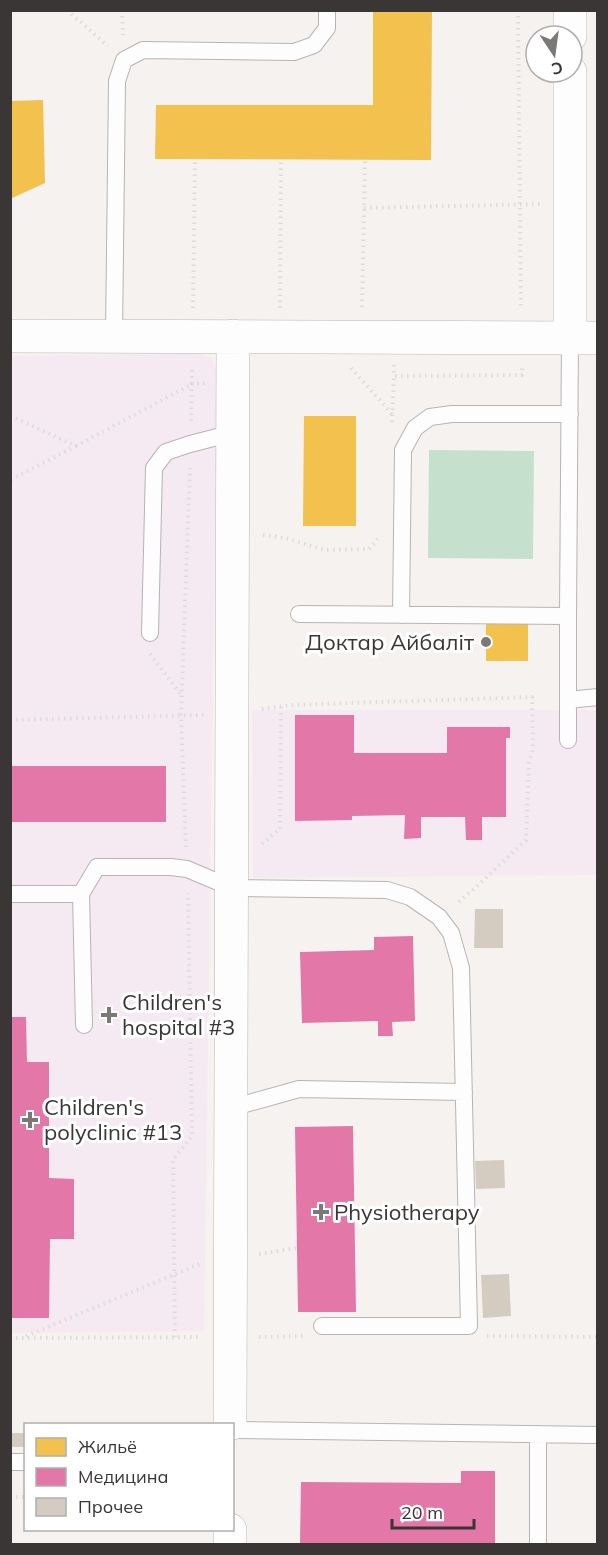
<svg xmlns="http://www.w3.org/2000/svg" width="608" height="1555" font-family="Mulish,sans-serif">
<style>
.medical{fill:#f5e9f2}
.green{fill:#c5e0cd}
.homes{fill:#f2c14e}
.health{fill:#e377a8}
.building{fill:#d4ccc0}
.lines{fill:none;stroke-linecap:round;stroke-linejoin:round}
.lane-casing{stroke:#b7b4b2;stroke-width:18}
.street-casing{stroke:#b7b4b2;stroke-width:34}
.path{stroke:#dddcdc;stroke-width:4;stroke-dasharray:1.5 4.5;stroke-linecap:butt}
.lane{stroke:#fefdfd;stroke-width:16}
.street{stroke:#fefdfd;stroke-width:33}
.poi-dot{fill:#7b7876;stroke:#fff;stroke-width:2}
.labels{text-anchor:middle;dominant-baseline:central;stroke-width:6;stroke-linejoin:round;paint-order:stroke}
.poi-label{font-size:22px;fill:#393635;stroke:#fff;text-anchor:start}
</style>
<rect width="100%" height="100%" fill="#f6f2f0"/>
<!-- medical -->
<path class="medical" d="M 197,353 L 211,357 L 217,371 L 204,1331 L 11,1333 L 10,356 Z
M 252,710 L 597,710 L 597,875 L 253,878 Z"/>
<!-- green -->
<path class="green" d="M 429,450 L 534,451 L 533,559 L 428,558 Z"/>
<!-- homes -->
<path class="homes" d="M 373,10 L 432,10 L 431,160 L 155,159 L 156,105 L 373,105 Z
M 43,100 L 45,183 L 10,199 L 10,101 Z
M 304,416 L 356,416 L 356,526 L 303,526 Z
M 486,622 L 528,622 L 528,661 L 486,661 Z"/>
<!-- health -->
<path class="health" d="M 295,715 L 354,715 L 354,753 L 447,753 L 447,727 L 510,727 L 510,738 L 506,738 L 506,817 L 482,817 L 482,840 L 466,840 L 465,817 L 421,817 L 421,838 L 404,839 L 405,815 L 352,816 L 352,820 L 295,821 Z
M 10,766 L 166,766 L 166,822 L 10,822 Z
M 413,936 L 415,1021 L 392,1022 L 393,1036 L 378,1036 L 378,1021 L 302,1023 L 300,952 L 374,950 L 374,937 Z
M 10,1017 L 26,1017 L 27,1062 L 49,1062 L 49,1178 L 74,1179 L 74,1239 L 50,1239 L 49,1318 L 10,1318 Z
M 353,1126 L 356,1312 L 298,1312 L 295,1127 Z
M 461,1471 L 495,1471 L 495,1544 L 300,1544 L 301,1482 L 461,1483 Z"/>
<!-- building -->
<path class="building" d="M 475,909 L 503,909 L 503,948 L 474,948 Z
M 504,1160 L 505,1188 L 476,1189 L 475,1161 Z
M 509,1274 L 511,1316 L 483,1318 L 481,1275 Z
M 10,1433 L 26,1433 L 26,1447 L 10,1447 Z"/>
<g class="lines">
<!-- lane casing -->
<g class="lane-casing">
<path id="lane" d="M 114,336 L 117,81 L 124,60 L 143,50 L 294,52 L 314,45 L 327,28 L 327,10
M 299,614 L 568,616 L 570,338
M 401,615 L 403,450 L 415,428 L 430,417 L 452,414 L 570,414
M 150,633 L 154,468 L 166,452 L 190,444 L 233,433
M 568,700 L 598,697
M 568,740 L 568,616
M 10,894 L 81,894 L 97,867 L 171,867 L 187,869 L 232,888 L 387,890 L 410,897 L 439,917 L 451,933 L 461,968 L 469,1326 L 322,1326
M 81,894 L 84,1025
M 231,1108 L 299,1089 L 464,1092
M 232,1430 L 598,1435
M 538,1434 L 538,1544
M 10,1462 L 26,1462"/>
</g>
<!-- street casing -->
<g class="street-casing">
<path id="street" d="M 570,36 L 570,10
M 570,72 L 570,338
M 10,336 L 598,338
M 230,1424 L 233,336
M 230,1544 L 230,1530"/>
</g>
<!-- path -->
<path class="path" d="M 67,10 L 108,46
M 122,10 L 123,35
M 518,10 L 521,310
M 364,208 L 540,204
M 362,307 L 365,160
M 193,308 L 195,159
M 280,308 L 281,159
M 394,365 L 394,376 L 522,375 L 522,368
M 351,368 L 392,414
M 10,417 L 15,418 L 76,446 L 10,480
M 191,421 L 192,384 L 205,383
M 392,422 L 394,376
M 76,446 L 192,384 L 192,366
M 263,535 L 285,538 L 325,550 L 369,549 L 379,537
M 150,654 L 182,696
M 262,709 L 290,705 L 532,697 L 533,749 L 529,762 L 526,840 L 474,889 L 456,904
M 10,720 L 204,715
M 262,844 L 280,829 L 281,706
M 186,847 L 181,716 L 190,468
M 259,1254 L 297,1248
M 26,1336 L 202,1263
M 487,1336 L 598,1337
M 175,1337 L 173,1160 L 192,1136 L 188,893
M 259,1337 L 303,1336
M 10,1338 L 201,1337
M 10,1497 L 26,1497"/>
<!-- lane -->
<use href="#lane" class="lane"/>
<!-- street -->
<use href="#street" class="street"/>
</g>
<!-- markers -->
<g class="poi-dot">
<circle cx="486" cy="642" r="6"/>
<path d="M106 1006h6v6h6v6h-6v6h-6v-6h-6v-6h6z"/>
<path d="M27 1111h6v6h6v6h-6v6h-6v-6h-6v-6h6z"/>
<path d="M318 1203h6v6h6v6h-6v6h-6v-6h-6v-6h6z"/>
</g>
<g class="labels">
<!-- poi labels -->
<g class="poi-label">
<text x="474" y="642" text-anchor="end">Доктар Айбаліт</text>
<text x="122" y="1002">Children's<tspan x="122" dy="25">hospital #3</tspan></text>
<text x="44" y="1107">Children's<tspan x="44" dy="25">polyclinic #13</tspan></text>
<text x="334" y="1212">Physiotherapy</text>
</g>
</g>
<!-- border -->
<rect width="608" height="1555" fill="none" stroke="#393635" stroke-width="24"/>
<!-- legend -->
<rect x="24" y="1423" width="210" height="108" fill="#ffffff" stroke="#b0afae" stroke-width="1.5"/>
<rect x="36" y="1438" width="30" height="18" fill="#f2c14e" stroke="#b0afae" stroke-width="1.5"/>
<text x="78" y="1453" font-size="18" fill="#393635">Жильё</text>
<rect x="36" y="1468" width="30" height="18" fill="#e377a8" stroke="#b0afae" stroke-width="1.5"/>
<text x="78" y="1483" font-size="18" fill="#393635">Медицина</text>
<rect x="36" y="1498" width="30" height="18" fill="#d4ccc0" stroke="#b0afae" stroke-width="1.5"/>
<text x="78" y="1513" font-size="18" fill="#393635">Прочее</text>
<!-- north arrow -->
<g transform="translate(554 54) rotate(167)"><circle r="28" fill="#ffffff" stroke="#b0afae" stroke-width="1.5"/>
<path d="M0-4.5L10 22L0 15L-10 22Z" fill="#7b7876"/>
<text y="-9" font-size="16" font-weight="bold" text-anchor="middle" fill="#393635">С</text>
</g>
<!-- scale -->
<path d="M392 1519v9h82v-9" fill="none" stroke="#393635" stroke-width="3"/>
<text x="401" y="1519" font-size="18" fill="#393635" stroke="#ffffff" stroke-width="4.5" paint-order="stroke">20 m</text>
</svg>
